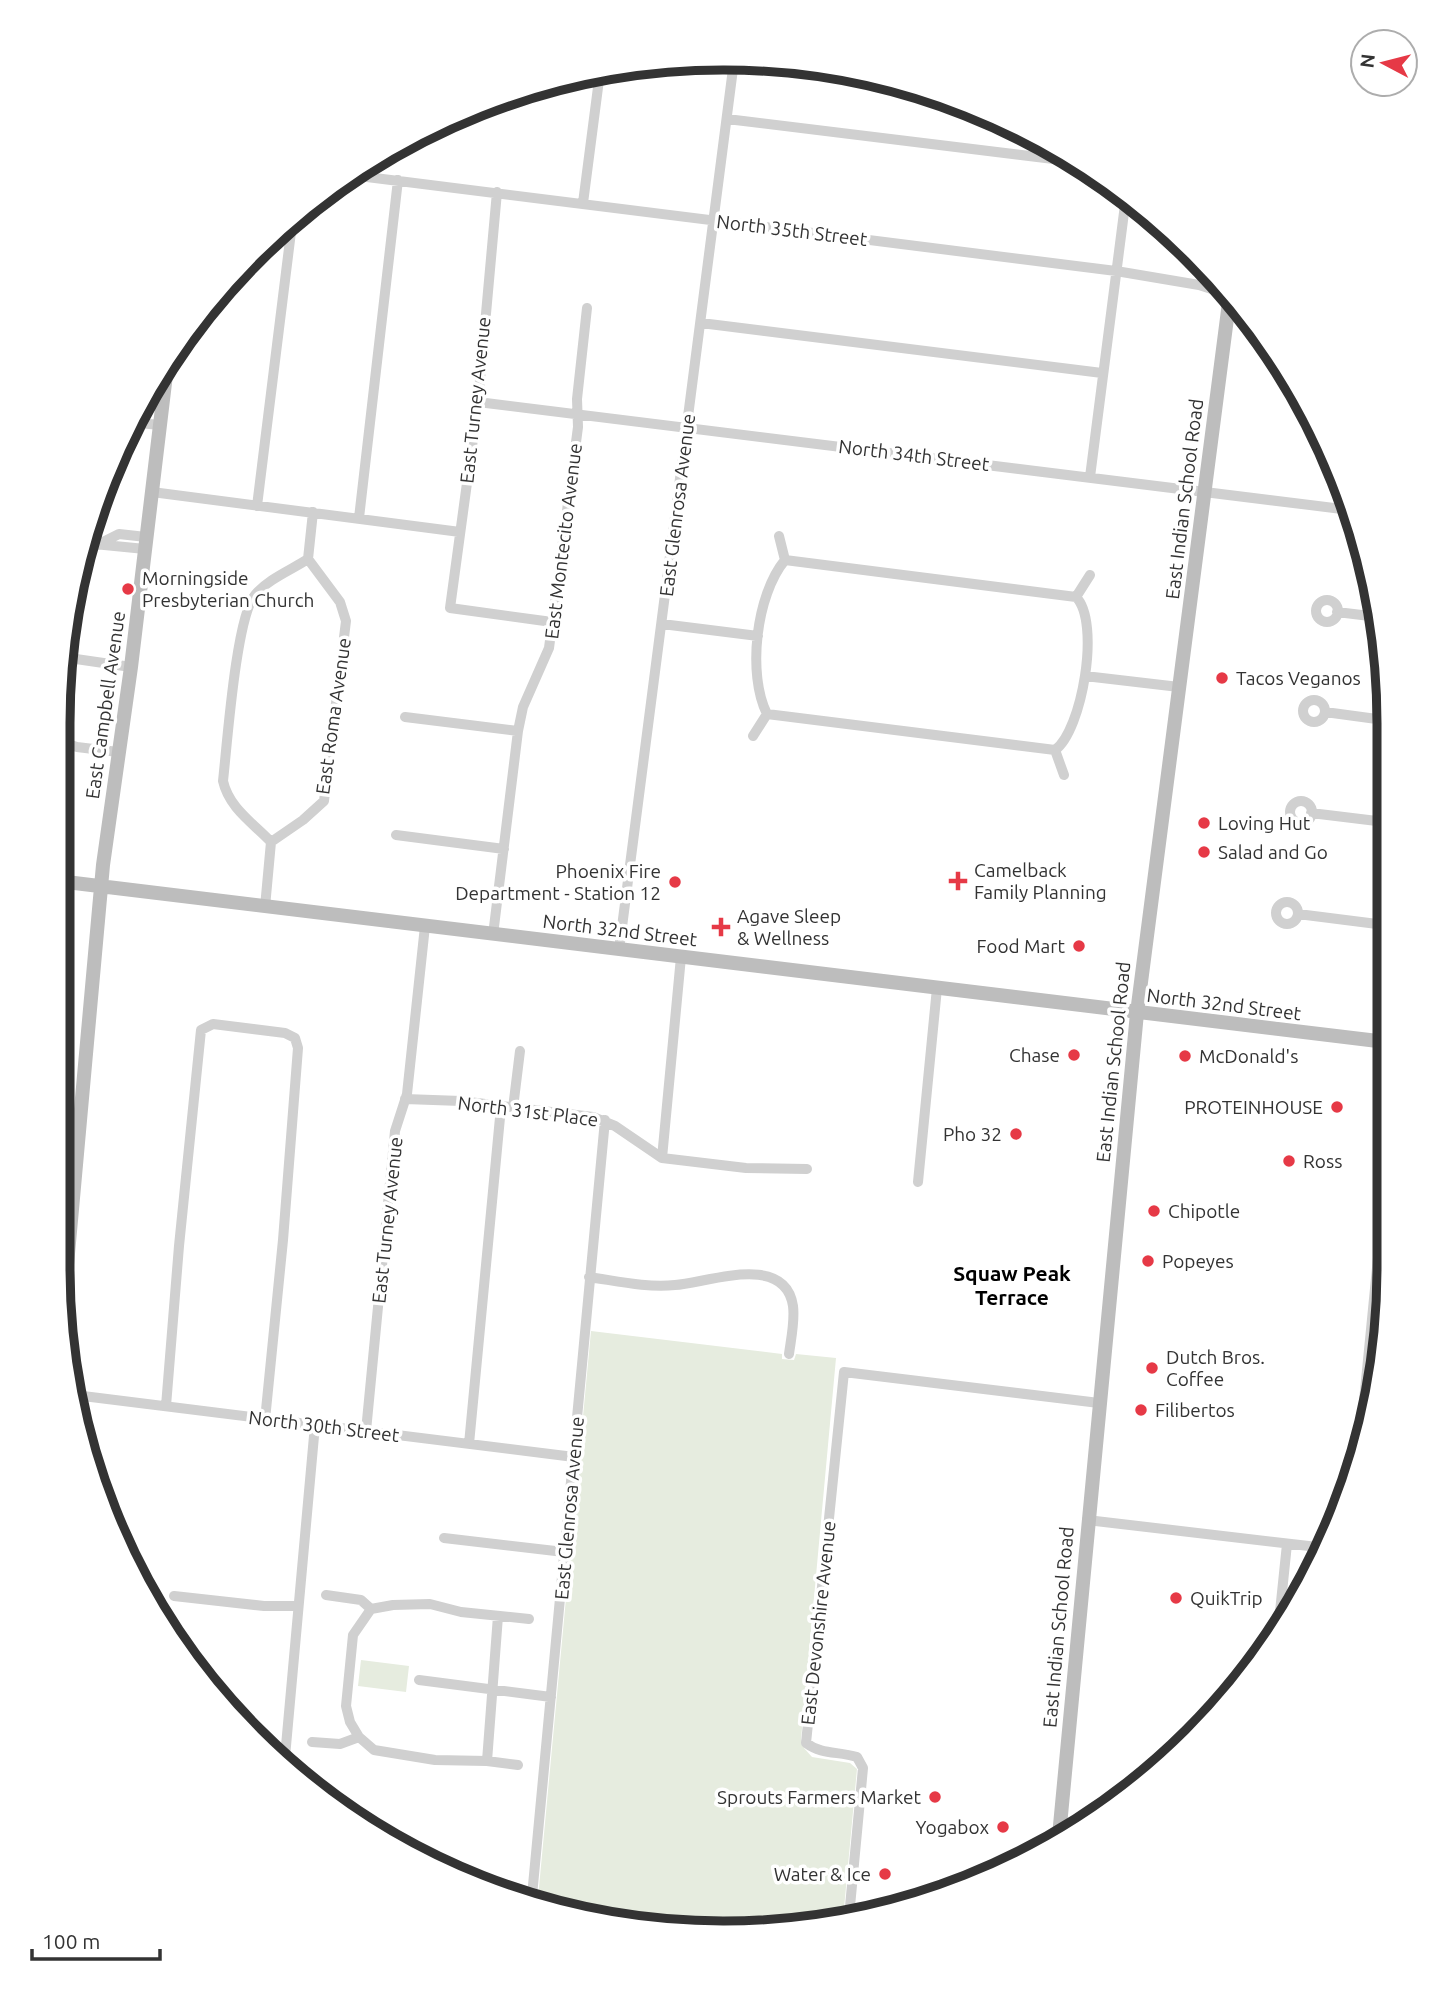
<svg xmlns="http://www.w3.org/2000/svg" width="1447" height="1991" font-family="Ubuntu,sans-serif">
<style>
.green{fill:#e6ecdf}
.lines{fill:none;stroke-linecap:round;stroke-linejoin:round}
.street{stroke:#d0d0d0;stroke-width:10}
.secondary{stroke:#bdbdbd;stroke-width:14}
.poi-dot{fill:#e63946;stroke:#fff;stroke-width:2.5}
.labels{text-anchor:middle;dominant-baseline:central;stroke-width:7;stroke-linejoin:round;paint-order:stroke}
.street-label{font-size:19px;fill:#333;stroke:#fff}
.poi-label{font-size:19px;fill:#333;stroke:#fff;text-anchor:start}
.neighbourhood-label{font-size:21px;font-weight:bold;fill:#000;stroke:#fff}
.rim{fill:none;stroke:#333;stroke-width:9}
</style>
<rect width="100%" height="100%" fill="#fff"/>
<!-- green -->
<path class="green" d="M 591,1331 L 782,1354 L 782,1359 L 794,1360 L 796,1354 L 836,1358 L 801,1739 L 804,1748 L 812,1757 L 850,1763 L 857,1769 L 843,1919 L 810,1928 L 636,1927 L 538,1898 Z
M 361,1660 L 409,1666 L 406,1692 L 358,1686 Z"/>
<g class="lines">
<!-- street -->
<path class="street" d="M 727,119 L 1078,162
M 351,175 L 1116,271 L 1199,285 L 1230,295
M 497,192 L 478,402 L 450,608 L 552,622
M 583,203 L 600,72
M 701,323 L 1102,373
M 478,402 L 1350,510
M 139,423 L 160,425
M 1090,477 L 1126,197
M 152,492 L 460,532
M 257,506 L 292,224
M 359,518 L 398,180
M 779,536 L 785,560
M 84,543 L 145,549
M 97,545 L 119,534 L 146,537
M 785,560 L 1076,597 C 1101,622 1082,731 1055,750 L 767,714 C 747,674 756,595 785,560 Z
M 1076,597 L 1090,575
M1316 611a11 11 0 1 1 22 0a11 11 0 1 1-22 0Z
M 1337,612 L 1378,617
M 662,624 L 758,636
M 66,663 L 76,659 L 131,667
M 1085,676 L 1179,687
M1303 711a11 11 0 1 1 22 0a11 11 0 1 1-22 0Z
M 1325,712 L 1384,720
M 405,717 L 518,731
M 753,736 L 767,714
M 58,741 L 77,747 L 118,752
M 1055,750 L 1064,775
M1290 812a11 11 0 1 1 22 0a11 11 0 1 1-22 0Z
M 1311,813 L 1385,822
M 396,835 L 504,849
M 271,842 C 253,823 229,808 223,781 C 227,746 236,617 255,595 C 268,579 291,570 308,559
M1276 913a11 11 0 1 1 22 0a11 11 0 1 1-22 0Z
M 265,907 L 271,842 L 303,820 L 324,801 L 346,621 L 340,602 L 308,559 L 313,512
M 1298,914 L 1385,925
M 493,935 L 518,731 L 523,707 L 549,648 L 578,427 L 577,399 L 587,308
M 619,950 L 734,61
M 405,1099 L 461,1101 L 593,1117 L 615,1126 L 662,1158 L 746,1168 L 807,1169
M 513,1108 L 520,1051
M 58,1146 L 78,1149
M 662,1158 L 681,957
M 918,1182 L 937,988
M 589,1277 C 617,1281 647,1288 675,1285 C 707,1283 785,1252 793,1306 C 795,1321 791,1339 789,1354
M 75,1395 L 574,1457
M 166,1406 L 179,1246 L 201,1030 L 213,1024 L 285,1033 L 295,1038 L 298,1048 L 283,1240 L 265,1420
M 366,1431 L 395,1131 L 407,1094 L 425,926
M 469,1444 L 501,1107
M 1358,1462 L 1387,1166
M 1087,1520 L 1326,1548
M 444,1538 L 564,1552
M 326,1595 L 361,1600 L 371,1609
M 174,1596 L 264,1606 L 298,1606
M 371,1609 L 393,1605 L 430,1604 L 461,1612 L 529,1619
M 1278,1631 L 1287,1544
M 419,1680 L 551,1697
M 359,1737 L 350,1722 L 346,1706 L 353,1635 L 371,1609
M 312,1742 L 340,1744 L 359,1737 L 374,1750 L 435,1760 L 487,1761 L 518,1765
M 487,1761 L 498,1616
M 284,1768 L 315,1425
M 532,1896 L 605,1120
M 849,1917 L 863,1768 L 857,1757 C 838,1751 822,1755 806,1743 L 844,1372 L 1099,1403"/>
<!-- secondary -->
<path class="secondary" d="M 58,881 L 1386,1042
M 63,1309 L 103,865 L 131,667 L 168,358
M 1059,1836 L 1137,1013 L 1230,295"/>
</g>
<!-- markers -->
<g class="poi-dot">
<circle cx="128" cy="589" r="7"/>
<circle cx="1222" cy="678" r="7"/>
<circle cx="1204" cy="823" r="7"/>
<circle cx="1204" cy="852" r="7"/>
<path d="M954.5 870.5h7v7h7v7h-7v7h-7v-7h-7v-7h7z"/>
<circle cx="675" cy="882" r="7"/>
<path d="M717.5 916.5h7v7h7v7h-7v7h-7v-7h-7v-7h7z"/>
<circle cx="1079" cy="946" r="7"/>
<circle cx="1074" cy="1055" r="7"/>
<circle cx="1185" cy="1056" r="7"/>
<circle cx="1337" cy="1107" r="7"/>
<circle cx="1016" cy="1134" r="7"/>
<circle cx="1289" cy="1161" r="7"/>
<circle cx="1154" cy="1211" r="7"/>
<circle cx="1148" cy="1261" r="7"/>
<circle cx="1152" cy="1368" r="7"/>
<circle cx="1141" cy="1410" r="7"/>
<circle cx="1176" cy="1598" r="7"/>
<circle cx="935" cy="1797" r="7"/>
<circle cx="1003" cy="1827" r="7"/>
<circle cx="885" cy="1874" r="7"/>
</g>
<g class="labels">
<!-- street labels -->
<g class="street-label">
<text transform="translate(792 230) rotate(7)">North 35th Street</text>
<text transform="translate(475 400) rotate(-84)">East Turney Avenue</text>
<text transform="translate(914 455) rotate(7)">North 34th Street</text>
<text transform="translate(1184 499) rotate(-83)">East Indian School Road</text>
<text transform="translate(677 505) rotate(-83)">East Glenrosa Avenue</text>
<text transform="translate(563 541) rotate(-83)">East Montecito Avenue</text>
<text transform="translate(105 705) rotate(-82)">East Campbell Avenue</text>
<text transform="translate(333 716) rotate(-82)">East Roma Avenue</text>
<text transform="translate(620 930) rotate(7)">North 32nd Street</text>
<text transform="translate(1224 1004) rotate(7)">North 32nd Street</text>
<text transform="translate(1113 1062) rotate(-84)">East Indian School Road</text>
<text transform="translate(528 1111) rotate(7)">North 31st Place</text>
<text transform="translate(387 1220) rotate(-84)">East Turney Avenue</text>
<text transform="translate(324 1426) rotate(7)">North 30th Street</text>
<text transform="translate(569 1508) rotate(-85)">East Glenrosa Avenue</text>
<text transform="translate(818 1623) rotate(-84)">East Devonshire Avenue</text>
<text transform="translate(1058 1627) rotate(-85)">East Indian School Road</text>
</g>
<!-- poi labels -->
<g class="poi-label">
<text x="142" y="578">Morningside<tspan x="142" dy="22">Presbyterian Church</tspan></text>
<text x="1236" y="678">Tacos Veganos</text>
<text x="1218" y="823">Loving Hut</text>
<text x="1218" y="852">Salad and Go</text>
<text x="974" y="870">Camelback<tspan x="974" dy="22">Family Planning</tspan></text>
<text x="661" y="871" text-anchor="end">Phoenix Fire<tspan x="661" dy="22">Department - Station 12</tspan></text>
<text x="737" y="916">Agave Sleep<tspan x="737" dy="22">&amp; Wellness</tspan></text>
<text x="1065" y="946" text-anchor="end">Food Mart</text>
<text x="1060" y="1055" text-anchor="end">Chase</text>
<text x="1199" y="1056">McDonald's</text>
<text x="1323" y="1107" text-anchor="end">PROTEINHOUSE</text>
<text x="1002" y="1134" text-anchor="end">Pho 32</text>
<text x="1303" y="1161">Ross</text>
<text x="1168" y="1211">Chipotle</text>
<text x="1162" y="1261">Popeyes</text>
<text x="1166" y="1357">Dutch Bros.<tspan x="1166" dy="22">Coffee</tspan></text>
<text x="1155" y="1410">Filibertos</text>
<text x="1190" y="1598">QuikTrip</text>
<text x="921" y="1797" text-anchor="end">Sprouts Farmers Market</text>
<text x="989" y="1827" text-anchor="end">Yogabox</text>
<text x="871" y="1874" text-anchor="end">Water &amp; Ice</text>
</g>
<!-- neighbourhood labels -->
<g class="neighbourhood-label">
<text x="1012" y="1273">Squaw Peak<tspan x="1012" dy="24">Terrace</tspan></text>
</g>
</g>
<!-- crop -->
<path d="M0 0H1447V1991H0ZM723 70H724A653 653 0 0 1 1377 723V1268A653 653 0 0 1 724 1921H723A653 653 0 0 1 70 1268V723A653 653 0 0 1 723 70Z" fill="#fff" fill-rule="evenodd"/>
<path class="rim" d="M723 70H724A653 653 0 0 1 1377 723V1268A653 653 0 0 1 724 1921H723A653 653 0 0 1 70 1268V723A653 653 0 0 1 723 70Z"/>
<!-- north arrow -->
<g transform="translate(1384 63) rotate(277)"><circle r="33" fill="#ffffff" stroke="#adadad" stroke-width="2"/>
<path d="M0-5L12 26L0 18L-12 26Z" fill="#e63946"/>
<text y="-10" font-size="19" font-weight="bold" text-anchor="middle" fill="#333333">N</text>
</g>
<!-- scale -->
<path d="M32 1949v10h128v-10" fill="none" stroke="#333333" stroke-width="3.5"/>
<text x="42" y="1949" font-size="21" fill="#333333" stroke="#ffffff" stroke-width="5" paint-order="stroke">100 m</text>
</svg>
